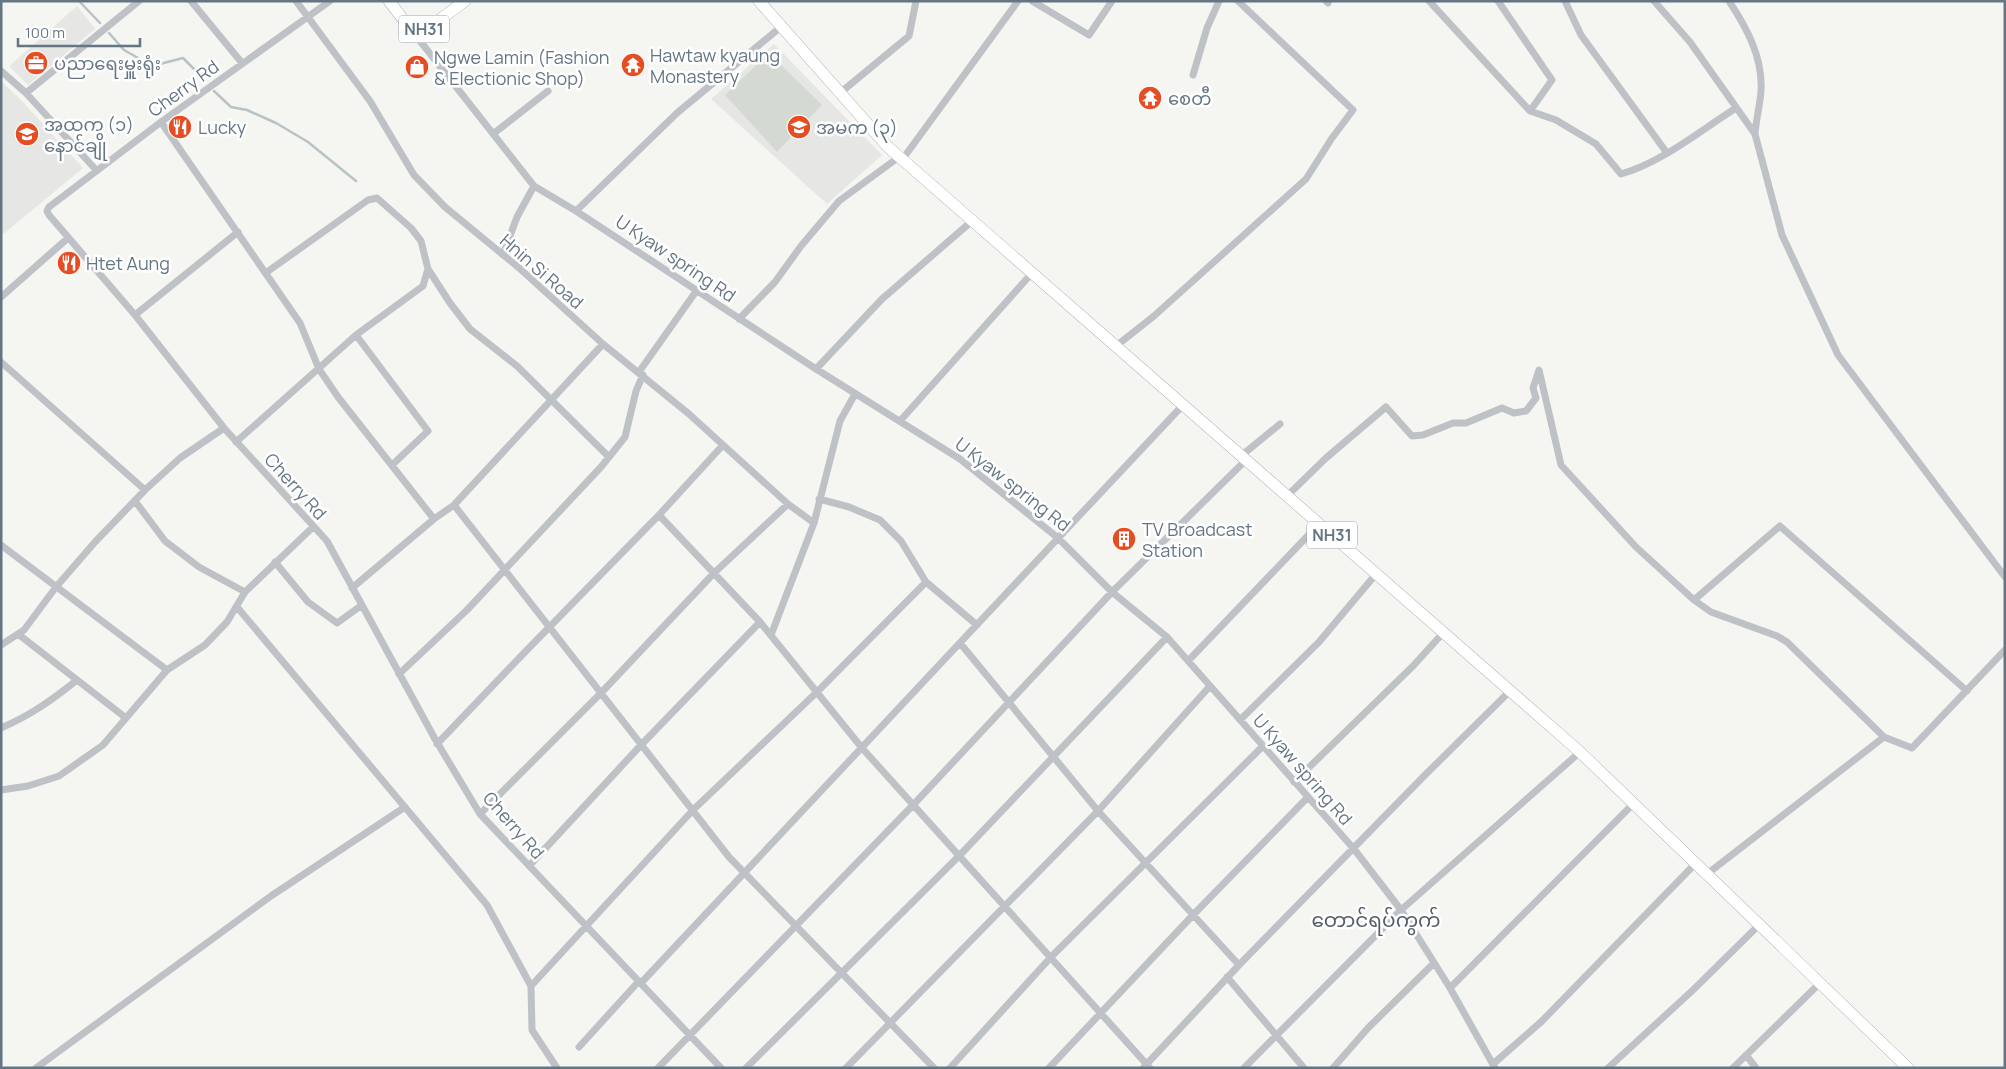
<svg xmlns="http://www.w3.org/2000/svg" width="2006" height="1069" font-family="Manrope,'Noto Sans Myanmar',sans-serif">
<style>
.built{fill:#e6e7e5}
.pitch{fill:#d4dad1}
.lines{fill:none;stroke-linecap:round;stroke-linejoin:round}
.stream{stroke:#b6c3c7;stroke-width:2.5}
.trunk-casing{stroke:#b1b5b8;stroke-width:12}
.minor{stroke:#bec2c6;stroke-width:7}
.trunk{stroke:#fff;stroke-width:11}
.labels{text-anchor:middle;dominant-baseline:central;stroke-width:5;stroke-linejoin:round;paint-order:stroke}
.shield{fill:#fff;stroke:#929fa8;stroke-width:1}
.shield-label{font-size:16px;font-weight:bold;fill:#647683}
.poi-label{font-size:18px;fill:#647683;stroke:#fff;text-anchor:start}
.street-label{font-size:18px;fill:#647683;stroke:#fff}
.quarter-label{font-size:20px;fill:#525e68;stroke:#fff}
</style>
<rect width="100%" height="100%" fill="#f5f5f1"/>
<!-- built -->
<path class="built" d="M 77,6 L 95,29 L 28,85 L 9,66 Z
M 774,44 L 882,155 L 827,204 L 711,99 Z
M 1,81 L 21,100 L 83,168 L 1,236 Z"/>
<!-- pitch -->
<path class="pitch" d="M 769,53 L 822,105 L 777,152 L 725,95 Z"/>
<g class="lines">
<!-- stream -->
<path class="stream" d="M 79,1 L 100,23
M 109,33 L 124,50 L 152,66 L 183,58 L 206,81
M 214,91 L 231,107 L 247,110 L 276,123 L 308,142 L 356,181"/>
<!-- trunk casing -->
<g class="trunk-casing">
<path id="trunk" d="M 389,1 L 413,32 L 427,29 L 465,1
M 759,1 L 888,147 L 1580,752 L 1908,1068"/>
</g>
<!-- minor -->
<path class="minor" d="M 191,1 L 242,63
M 296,1 L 370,101 L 414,175 L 445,207 L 518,267 L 603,344 L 689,414 L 788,504 L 814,523
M 330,1 L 161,122 L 49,207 L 47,211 L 49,215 L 135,315 L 224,428 L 327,541 L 435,739 L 480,814 L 721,1068
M 1032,1 L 1089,35 L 1112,1
M 1326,1 L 1328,3
M 1429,1 L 1530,111 L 1556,120 L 1596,144 L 1621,174 C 1661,163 1701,130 1736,108
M 1498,1 L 1552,80 L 1530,111
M 1565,1 L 1581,35 L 1667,153
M 1654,1 L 1690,42 L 1755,134 L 1782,235 L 1838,355 L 2005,577
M 1729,1 C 1747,28 1763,58 1761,91 C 1760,105 1756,120 1755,134
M 413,32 L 534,186 L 576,211 L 816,369 L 960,459 L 1058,538 L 1112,592 L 1167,637 L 1354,849 L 1401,910 L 1450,988 L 1495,1068
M 1,71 L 26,93 L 97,171
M 1193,75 L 1207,28 L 1219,1
M 26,93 L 139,1
M 840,93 L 909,36 L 916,1
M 161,122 L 300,323 L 319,369 L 338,397 L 434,519
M 493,134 L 548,91
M 902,160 L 1018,1
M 576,211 L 677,113 L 782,26
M 503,255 L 517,217 L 534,186
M 428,269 L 450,303 L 470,329 L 517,366 L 609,457
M 1,297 L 68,238
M 135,315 L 238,232
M 739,319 L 775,282 L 801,246 L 839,201 L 899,157
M 356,335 L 428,431 L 392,465
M 1116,346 L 1154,316 L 1306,179 L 1332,138 L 1353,110 L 1238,1
M 1,362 L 145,490
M 816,369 L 882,299 L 972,221
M 639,372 L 697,290
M 900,421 L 1032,273
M 236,442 L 356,335 L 423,286 L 428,269 L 421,241 L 411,228 L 377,198 L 368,200 L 267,272
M 1241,456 L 1280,424
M 1287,496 L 1326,458 L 1386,407 L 1412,436 L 1423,435 L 1453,423 L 1466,423 L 1502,408 L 1514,413 L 1526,411 L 1536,398 L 1533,388 L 1539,370 L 1561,465 L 1636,547 L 1694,600 L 1711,612 L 1777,636 L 1787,642 L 1884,737 L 1707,874
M 819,499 L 849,507 L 880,520 L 901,541 L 926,582 L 977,625
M 135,501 L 165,541 L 199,567 L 245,592
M 454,505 L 729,857 L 934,1068
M 659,515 L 760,622 L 862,748 L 1150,1068
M 1,545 L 167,670
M 275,562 L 308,602 L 337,623 L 362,605
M 352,588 L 434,519 L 454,505 L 603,344
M 1694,600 L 1780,526 L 1967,691
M 237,607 L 487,905 L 531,986 L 532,1030 L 557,1068
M 18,634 L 126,718
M 771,635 L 814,523 L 840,421 L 855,394
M 960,643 L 1098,811 L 1239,965
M 1,645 L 24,630 L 56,587 L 95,542 L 145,490 L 180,458 L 224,428
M 1188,661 L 1319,524
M 399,674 L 467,610 L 601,467 L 625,437 L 636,391 L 643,375
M 1240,720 L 1319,642 L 1376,574
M 1,728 C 31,715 52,700 77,680
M 1884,737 L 1912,748 L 2005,650
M 437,744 L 524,653 L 659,515 L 723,445
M 1294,782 L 1413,666 L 1443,633
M 1,790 L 28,786 L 59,776 L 103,745 L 167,670 L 205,645 L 227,622 L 245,592 L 313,527
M 480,814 L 601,693 L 714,573 L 788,504
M 529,866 L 641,745 L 760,622
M 1227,977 L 1304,1068
M 641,983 L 1183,405
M 531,986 L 693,810 L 817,692 L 926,582
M 1450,988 L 1634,803
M 579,1047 L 639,981
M 1746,1055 L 1756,1068
M 1493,1064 L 1542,1021 L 1696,863
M 1144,1067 L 1239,965 L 1425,775 L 1510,691
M 36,1068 L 271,896 L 405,807
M 658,1068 L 914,804 L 1112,592 L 1246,460
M 746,1068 L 960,855 L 1167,637
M 846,1068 L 1098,811 L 1210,686
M 950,1068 L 1051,957 L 1263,746
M 1049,1068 L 1193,915 L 1308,797
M 1244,1068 L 1401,910 L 1580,752
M 1333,1068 L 1368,1028 L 1434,963
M 1608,1068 L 1693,990 L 1759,925
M 1733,1068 L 1820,983"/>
<!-- trunk -->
<use href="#trunk" class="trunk"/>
</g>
<!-- icons -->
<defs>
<g id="office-disc" transform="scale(1.25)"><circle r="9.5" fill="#e54d22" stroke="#fff"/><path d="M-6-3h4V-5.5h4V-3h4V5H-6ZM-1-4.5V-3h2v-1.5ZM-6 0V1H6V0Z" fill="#fff"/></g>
<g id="temple-disc" transform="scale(1.25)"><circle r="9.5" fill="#e54d22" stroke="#fff"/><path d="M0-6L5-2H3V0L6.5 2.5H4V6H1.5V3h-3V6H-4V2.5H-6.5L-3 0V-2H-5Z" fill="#fff"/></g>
<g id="shop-disc" transform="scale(1.25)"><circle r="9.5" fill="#e54d22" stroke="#fff"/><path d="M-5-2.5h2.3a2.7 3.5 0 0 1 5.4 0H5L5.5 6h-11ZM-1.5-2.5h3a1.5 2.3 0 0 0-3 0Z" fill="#fff"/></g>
<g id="restaurant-disc" transform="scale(1.25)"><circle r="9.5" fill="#e54d22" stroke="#fff"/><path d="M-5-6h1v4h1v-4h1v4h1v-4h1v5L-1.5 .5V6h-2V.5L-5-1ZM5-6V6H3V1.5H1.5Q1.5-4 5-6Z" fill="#fff"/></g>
<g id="school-disc" transform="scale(1.25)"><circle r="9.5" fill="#e54d22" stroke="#fff"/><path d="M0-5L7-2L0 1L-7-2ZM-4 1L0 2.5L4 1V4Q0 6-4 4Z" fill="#fff"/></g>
<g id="building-disc" transform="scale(1.25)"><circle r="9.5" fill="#e54d22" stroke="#fff"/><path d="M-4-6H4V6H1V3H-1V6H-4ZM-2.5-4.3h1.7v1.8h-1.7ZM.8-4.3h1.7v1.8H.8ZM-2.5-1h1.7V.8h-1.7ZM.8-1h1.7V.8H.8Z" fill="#fff"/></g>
</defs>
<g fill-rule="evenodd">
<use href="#office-disc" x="36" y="63"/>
<use href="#temple-disc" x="633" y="65"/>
<use href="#shop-disc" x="417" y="67"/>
<use href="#temple-disc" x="1150" y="98"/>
<use href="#restaurant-disc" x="180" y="127"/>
<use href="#school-disc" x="799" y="127"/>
<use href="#school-disc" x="27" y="134"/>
<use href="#restaurant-disc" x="69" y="263"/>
<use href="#building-disc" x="1124" y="539"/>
</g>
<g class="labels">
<!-- shield labels -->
<g class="shield">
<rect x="399" y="15.5" width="50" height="27" rx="4"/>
<rect x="1307" y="521.5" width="50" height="27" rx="4"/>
</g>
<g class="shield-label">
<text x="424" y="29">NH31</text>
<text x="1332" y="535">NH31</text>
</g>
<!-- poi labels -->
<g class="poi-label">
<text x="650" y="55">Hawtaw kyaung<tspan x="650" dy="21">Monastery</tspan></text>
<text x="434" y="57">Ngwe Lamin (Fashion<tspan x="434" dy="21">&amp; Electionic Shop)</tspan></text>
<text x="54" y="63">ပညာရေးမှူးရုံး</text>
<text x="1168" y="98">စေတီ</text>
<text x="44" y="124">အထက (၁)<tspan x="44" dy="21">နောင်ချို</tspan></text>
<text x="198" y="127">Lucky</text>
<text x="816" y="127">အမက (၃)</text>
<text x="86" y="263">Htet Aung</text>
<text x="1142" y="529">TV Broadcast<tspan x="1142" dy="21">Station</tspan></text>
</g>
<!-- street labels -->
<g class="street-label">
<text transform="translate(183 88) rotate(-36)">Cherry Rd</text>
<text transform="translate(676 258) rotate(34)">U Kyaw spring Rd</text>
<text transform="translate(542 271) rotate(41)">Hnin Si Road</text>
<text transform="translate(1013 484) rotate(38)">U Kyaw spring Rd</text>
<text transform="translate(296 486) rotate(48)">Cherry Rd</text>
<text transform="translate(1303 769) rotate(49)">U Kyaw spring Rd</text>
<text transform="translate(514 825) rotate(49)">Cherry Rd</text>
</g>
<!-- quarter labels -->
<g class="quarter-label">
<text x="1376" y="919">တောင်ရပ်ကွက်</text>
</g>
</g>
<!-- border -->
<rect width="2006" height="1069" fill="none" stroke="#647683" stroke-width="5"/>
<!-- scale -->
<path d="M18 38v8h122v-8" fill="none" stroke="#647683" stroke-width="2.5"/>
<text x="25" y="38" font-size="15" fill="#647683" stroke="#ffffff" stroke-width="4" paint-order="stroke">100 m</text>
</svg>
